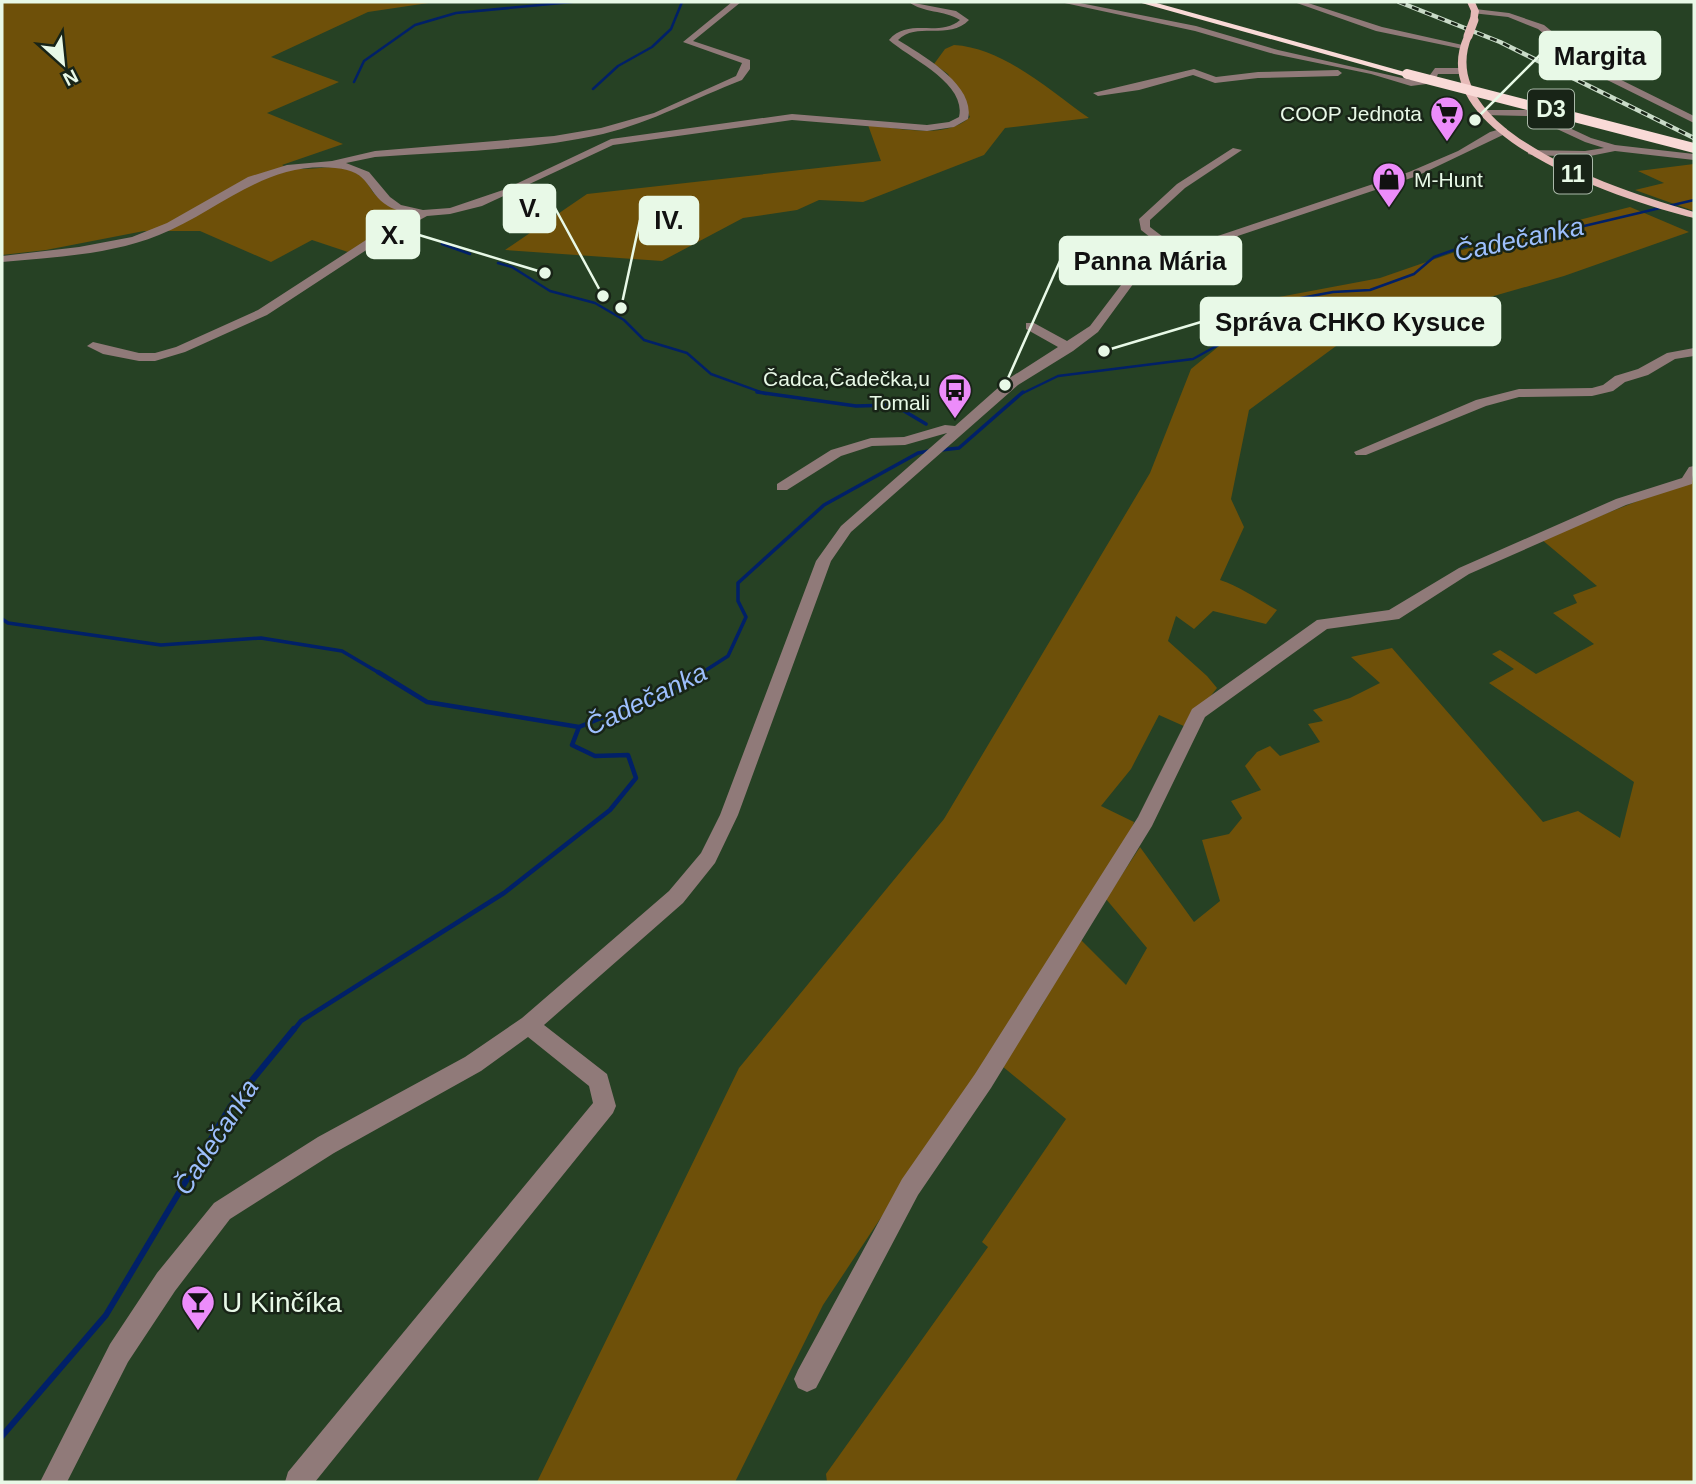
<svg xmlns="http://www.w3.org/2000/svg" width="1696" height="1484" font-family="Helvetica,sans-serif">
<style>
.green{fill:#6e5009}
.lines{fill:none;stroke-linecap:round;stroke-linejoin:round}
.stream-far3{stroke:#012068;stroke-width:2.5}
.stream-far2{stroke:#012068;stroke-width:3.5}
.stream-far1{stroke:#012068;stroke-width:4.5}
.stream{stroke:#012068;stroke-width:6}
.minor{fill:#907a79;fill-rule:evenodd}
.major{fill:#e6bab8;fill-rule:evenodd}
.highway{fill:#f9dad7;fill-rule:evenodd}
.rail-casing{stroke:#c9dbc8;stroke-width:4.5}
.rail{stroke:#182417;stroke-width:2.5;stroke-dasharray:7;stroke-linecap:butt}
.major-bridge{stroke:#e6bab8;stroke-width:9}
.highway-bridge{stroke:#f9dad7;stroke-width:10}
.labels{text-anchor:middle;dominant-baseline:central;stroke-width:5;stroke-linejoin:round;paint-order:stroke}
.far-poi-label{font-size:21px;fill:#e8f9e7;stroke:#182417;text-anchor:end}
.shield{fill:#182417;stroke:#aab9a9;stroke-width:2}
.shield-label{font-size:23px;font-weight:bold;fill:#e8f9e7}
.water-label{font-size:26px;font-style:italic;fill:#9dbffd;stroke:#182417}
.near-poi-label{font-size:28px;fill:#e8f9e7;stroke:#182417;text-anchor:start}
.leader{fill:none;stroke:#e8f9e7;stroke-width:2.5}
.callout-dot{fill:#e8f9e7;stroke:#182417;stroke-width:2.5}
.callout{fill:#e8f9e7;stroke:#e8f9e7;stroke-width:2.5}
.callout-label{font-size:26px;text-anchor:middle;font-weight:bold;fill:#111}
</style>
<rect width="100%" height="100%" fill="#264124"/>
<!-- green -->
<path class="green" d="M 2,2 L 435,2 L 368,12 L 271,57 L 339,82 L 267,113 L 343,144 L 282,165 C 297,174 323,165 341,168 C 372,174 365,190 382,200 C 391,206 403,209 413,213 L 348,252 L 312,240 L 271,262 L 200,231 L 144,231 L 46,250 L 2,255 Z
M 954,45 C 1004,48 1049,90 1089,118 L 1005,128 L 984,155 L 863,202 L 819,200 L 797,210 L 743,218 L 662,261 L 505,250 L 587,194 L 881,161 L 868,125 C 900,128 945,140 970,117 L 948,74 L 934,64 L 945,49 Z
M 1694,164 L 1694,211 L 1635,190 L 1664,183 L 1638,171 Z
M 1630,207 L 1689,232 L 1564,276 L 1347,338 L 1249,410 L 1231,499 L 1244,527 L 1220,580 C 1241,587 1257,599 1277,610 L 1266,624 L 1213,611 L 1194,629 L 1176,616 L 1168,641 L 1207,676 L 1217,688 L 1186,727 L 1159,715 L 1131,769 L 1101,806 L 1134,822 L 1124,851 L 823,1305 L 735,1482 L 537,1482 L 739,1068 L 944,819 L 1150,473 L 1191,369 L 1279,297 L 1380,278 L 1458,251 Z
M 1694,479 L 1694,1482 L 827,1482 L 826,1474 L 988,1247 L 982,1242 L 1066,1119 L 1002,1066 L 1041,1007 L 1079,938 L 1126,985 L 1147,948 L 1106,899 L 1140,847 L 1194,922 L 1220,901 L 1202,840 L 1229,834 L 1242,818 L 1231,801 L 1261,790 L 1245,766 L 1257,752 L 1270,746 L 1280,756 L 1320,742 L 1308,724 L 1323,721 L 1313,710 L 1350,698 L 1380,683 L 1351,657 L 1392,648 L 1543,822 L 1578,811 L 1620,838 L 1634,782 L 1489,683 L 1514,669 L 1492,654 L 1500,650 L 1536,674 L 1594,644 L 1553,613 L 1577,603 L 1573,595 L 1597,586 L 1541,539 Z"/>
<g class="lines">
<!-- stream-far3 -->
<path class="stream-far3" d="M 354,82 L 364,61 L 415,25 L 456,13 L 572,2
M 593,89 L 618,66 L 652,47 L 671,29 L 682,2
M 442,244 L 470,254
M 498,263 L 512,267 L 550,291 L 595,303 L 624,320 L 644,340 L 687,353 L 711,374 L 766,394
M 1021,394 L 1058,376 L 1193,359 L 1229,339 L 1271,309 L 1290,300 L 1333,292 L 1370,290 L 1414,274 L 1434,257 L 1465,246 L 1584,226 L 1694,200"/>
<!-- stream-far2 -->
<path class="stream-far2" d="M 757,392 L 856,406 L 894,405 L 926,424
M 941,450 L 959,448 L 1023,392
M 2,619 L 8,623 L 161,645 L 261,638 L 342,651 L 381,674
M 700,674 L 728,656 L 746,617 L 738,601 L 738,583 L 824,505 L 918,453 L 929,451"/>
<!-- stream-far1 -->
<path class="stream-far1" d="M 378,672 L 427,702 L 579,727
M 293,1031 L 301,1021 L 504,893 L 610,810 L 636,778 L 628,755 L 595,756 L 572,745 L 579,727 L 687,683 L 703,672"/>
<!-- stream -->
<path class="stream" d="M 2,1436 L 106,1315 L 230,1107 L 294,1029"/>
<!-- minor -->
<path class="minor" d="M 732,2 L 741,2 L 693,41 L 750,60 L 750,69 L 742,80 C 695,98 653,122 603,134 C 529,151 450,151 375,157 L 346,163 L 369,172 L 390,197 L 401,205 L 423,210 L 450,208 L 503,190 L 611,139 L 792,114 L 927,125 L 949,122 L 959,117 C 967,83 909,58 889,40 C 908,17 940,38 960,20 C 944,10 923,13 909,2 L 956,11 L 969,20 C 949,41 917,21 898,40 C 922,55 976,85 968,119 L 954,127 L 927,131 L 792,120 L 613,145 L 482,206 L 450,214 L 427,216 L 374,245 L 267,315 L 185,352 L 155,361 L 139,361 L 103,354 L 87,346 L 93,342 L 139,353 L 155,353 L 176,347 L 258,310 L 366,240 L 414,214 C 405,212 396,211 388,206 C 365,192 372,171 335,168 C 265,161 219,211 159,235 C 110,255 54,257 2,262 L 2,256 L 79,247 L 132,237 L 167,223 L 248,177 L 287,165 L 332,161 L 375,151 L 554,136 L 601,128 L 654,113 L 736,76 L 742,63 L 683,42 Z
M 1060,2 L 1075,2 L 1196,26 L 1278,50 L 1411,80 L 1427,79 L 1435,68 L 1460,68 L 1464,71 L 1460,74 L 1438,74 L 1434,83 L 1411,86 L 1371,74 L 1274,54 L 1195,31 Z
M 1294,2 L 1305,2 L 1382,27 L 1467,46 L 1463,49 L 1376,31 Z
M 1475,9 L 1509,13 L 1544,25 L 1597,68 L 1694,116 L 1694,123 L 1591,72 L 1538,29 L 1508,17 L 1472,13 Z
M 1194,69 L 1216,77 L 1258,72 L 1338,70 L 1342,73 L 1338,76 L 1258,78 L 1215,83 L 1193,75 L 1139,90 L 1098,96 L 1093,93 Z
M 1486,110 L 1531,110 L 1591,138 L 1615,145 L 1694,154 L 1694,160 L 1615,151 L 1585,157 L 1532,155 L 1528,154 L 1528,150 L 1585,151 L 1604,148 L 1585,142 L 1529,116 L 1483,115 L 1481,113 Z
M 1504,128 L 1507,129 L 1507,133 L 1417,176 L 1181,255 L 1139,276 L 1098,332 L 1073,351 L 1018,385 L 851,532 L 831,561 L 738,815 L 715,863 L 683,903 L 544,1025 L 607,1074 L 616,1106 L 613,1113 L 315,1482 L 285,1482 L 288,1472 L 593,1103 L 589,1086 L 528,1037 L 481,1071 L 334,1153 L 230,1219 L 175,1291 L 128,1362 L 67,1482 L 40,1482 L 110,1344 L 157,1273 L 214,1203 L 318,1137 L 465,1057 L 522,1018 L 669,891 L 701,853 L 720,815 L 816,561 L 841,526 L 947,433 L 905,445 L 872,446 L 841,456 L 787,490 L 777,490 L 777,484 L 831,450 L 871,438 L 904,437 L 945,425 L 955,426 L 1008,379 L 1058,347 L 1026,329 L 1026,323 L 1034,323 L 1067,341 L 1090,326 L 1131,272 L 1169,252 L 1141,230 L 1139,219 L 1177,184 L 1233,148 L 1242,150 L 1185,188 L 1150,220 L 1150,227 L 1179,249 L 1409,172 L 1458,151 L 1490,132 Z
M 1694,348 L 1694,356 L 1675,359 L 1648,375 L 1625,382 L 1613,391 L 1592,396 L 1519,397 L 1486,406 L 1366,455 L 1356,455 L 1354,452 L 1476,400 L 1519,389 L 1592,388 L 1603,385 L 1615,376 L 1638,369 L 1667,353 Z
M 1694,466 L 1692,484 L 1626,505 L 1469,574 L 1399,619 L 1327,629 L 1205,717 L 1152,826 L 991,1088 L 918,1195 L 816,1388 L 807,1392 L 798,1388 L 794,1379 L 798,1370 L 902,1179 L 975,1074 L 1138,817 L 1192,709 L 1317,620 L 1389,610 L 1459,568 L 1616,499 L 1682,478 L 1689,467 Z"/>
<!-- major -->
<path class="major" d="M 1467,2 L 1475,2 L 1479,11 L 1477,22 L 1470,20 L 1471,11 Z
M 1468,33 L 1472,36 C 1431,133 1629,193 1694,212 L 1694,218 C 1626,202 1420,135 1464,36 Z"/>
<!-- highway -->
<path class="highway" d="M 1138,2 L 1153,2 L 1412,74 L 1403,76 Z"/>
<!-- rail casing -->
<g class="rail-casing">
<path id="rail" d="M 1399,2 L 1500,42 L 1694,138"/>
</g>
<!-- rail -->
<use href="#rail" class="rail"/>
<!-- major-bridge -->
<path class="major-bridge" d="M 1468,36 L 1474,20"/>
<!-- highway-bridge -->
<path class="highway-bridge" d="M 1407,74 L 1694,148"/>
</g>
<!-- icons -->
<defs>
<g id="supermarket-pin" transform="scale(1.75)"><path d="M0 17L-7.5 6A9.5 9.5 0 1 1 7.5 6Z" fill="#ec8cfa" stroke="#182417"/><path d="M-6-5.5h2.5l.6 2H6L4.5 2H-2.5L-4.4-4H-6ZM-1.5 3.2a1.3 1.3 0 1 0 .1 0ZM3 3.2a1.3 1.3 0 1 0 .1 0Z" fill="#111"/></g>
<g id="shop-pin" transform="scale(1.75)"><path d="M0 17L-7.5 6A9.5 9.5 0 1 1 7.5 6Z" fill="#ec8cfa" stroke="#182417"/><path d="M-5-2.5h2.3a2.7 3.5 0 0 1 5.4 0H5L5.5 6h-11ZM-1.5-2.5h3a1.5 2.3 0 0 0-3 0Z" fill="#111"/></g>
<g id="bus-pin" transform="scale(1.75)"><path d="M0 17L-7.5 6A9.5 9.5 0 1 1 7.5 6Z" fill="#ec8cfa" stroke="#182417"/><path d="M-5-6H5V4H4V6H2V4H-2V6H-4V4H-5ZM-3.5-4V0h7V-4ZM-3.5 1.2v1.5H-2V1.2ZM2 1.2v1.5H3.5V1.2Z" fill="#111"/></g>
<g id="bar-pin" transform="scale(1.75)"><path d="M0 17L-7.5 6A9.5 9.5 0 1 1 7.5 6Z" fill="#ec8cfa" stroke="#182417"/><path d="M-6-5H6L.8 .8V4.5H3.5V6h-7V4.5H-.8V.8Z" fill="#111"/></g>
</defs>
<g fill-rule="evenodd">
<use href="#supermarket-pin" x="1447" y="113"/>
<use href="#shop-pin" x="1389" y="179"/>
<use href="#bus-pin" x="955" y="390"/>
<use href="#bar-pin" x="198" y="1302"/>
</g>
<g class="labels">
<!-- far-poi labels -->
<g class="far-poi-label">
<text x="1422" y="113">COOP Jednota</text>
<text x="1414" y="179" text-anchor="start">M-Hunt</text>
<text x="930" y="378">Čadca,Čadečka,u<tspan x="930" dy="24">Tomali</tspan></text>
</g>
<!-- shield labels -->
<g class="shield">
<rect x="1528" y="89.5" width="46" height="39" rx="5"/>
<rect x="1554" y="154.5" width="38" height="39" rx="5"/>
</g>
<g class="shield-label">
<text x="1551" y="109">D3</text>
<text x="1573" y="174">11</text>
</g>
<!-- water labels -->
<g class="water-label">
<text transform="translate(1519 239) rotate(-12)">Čadečanka</text>
<text transform="translate(646 699) rotate(-26)">Čadečanka</text>
<text transform="translate(216 1137) rotate(-57)">Čadečanka</text>
</g>
<!-- near-poi labels -->
<g class="near-poi-label">
<text x="222" y="1302">U Kinčíka</text>
</g>
</g>
<!-- callouts -->
<path class="leader" d="M1475 120L1540 55M603 296L555 208M621 308L640 220M545 273L419 235M1005 385L1060 261M1104 351L1201 322"/>
<g class="callout-dot">
<circle cx="1475" cy="120" r="7"/>
<circle cx="603" cy="296" r="7"/>
<circle cx="621" cy="308" r="7"/>
<circle cx="545" cy="273" r="7"/>
<circle cx="1005" cy="385" r="7"/>
<circle cx="1104" cy="351" r="7"/>
</g>
<g class="callout">
<rect x="1540" y="32" width="120" height="47" rx="7"/>
<rect x="504" y="185" width="51" height="47" rx="7"/>
<rect x="640" y="197" width="58" height="47" rx="7"/>
<rect x="367" y="211" width="52" height="47" rx="7"/>
<rect x="1060" y="237" width="181" height="47" rx="7"/>
<rect x="1201" y="298" width="299" height="47" rx="7"/>
</g>
<g class="callout-label">
<text x="1600" y="65">Margita</text>
<text x="530" y="217">V.</text>
<text x="669" y="229">IV.</text>
<text x="393" y="244">X.</text>
<text x="1150" y="270">Panna Mária</text>
<text x="1350" y="331">Správa CHKO Kysuce</text>
</g>
<!-- border -->
<rect width="1696" height="1484" fill="none" stroke="#e8f9e7" stroke-width="7"/>
<!-- north arrow -->
<g transform="translate(63 63) rotate(153)" stroke="#182417" stroke-width="5" paint-order="stroke">
<path d="M0-5L12 26L0 18L-12 26Z" fill="#e8f9e7"/>
<text y="-10" font-size="19" font-weight="bold" text-anchor="middle" fill="#e8f9e7">N</text>
</g>
</svg>
